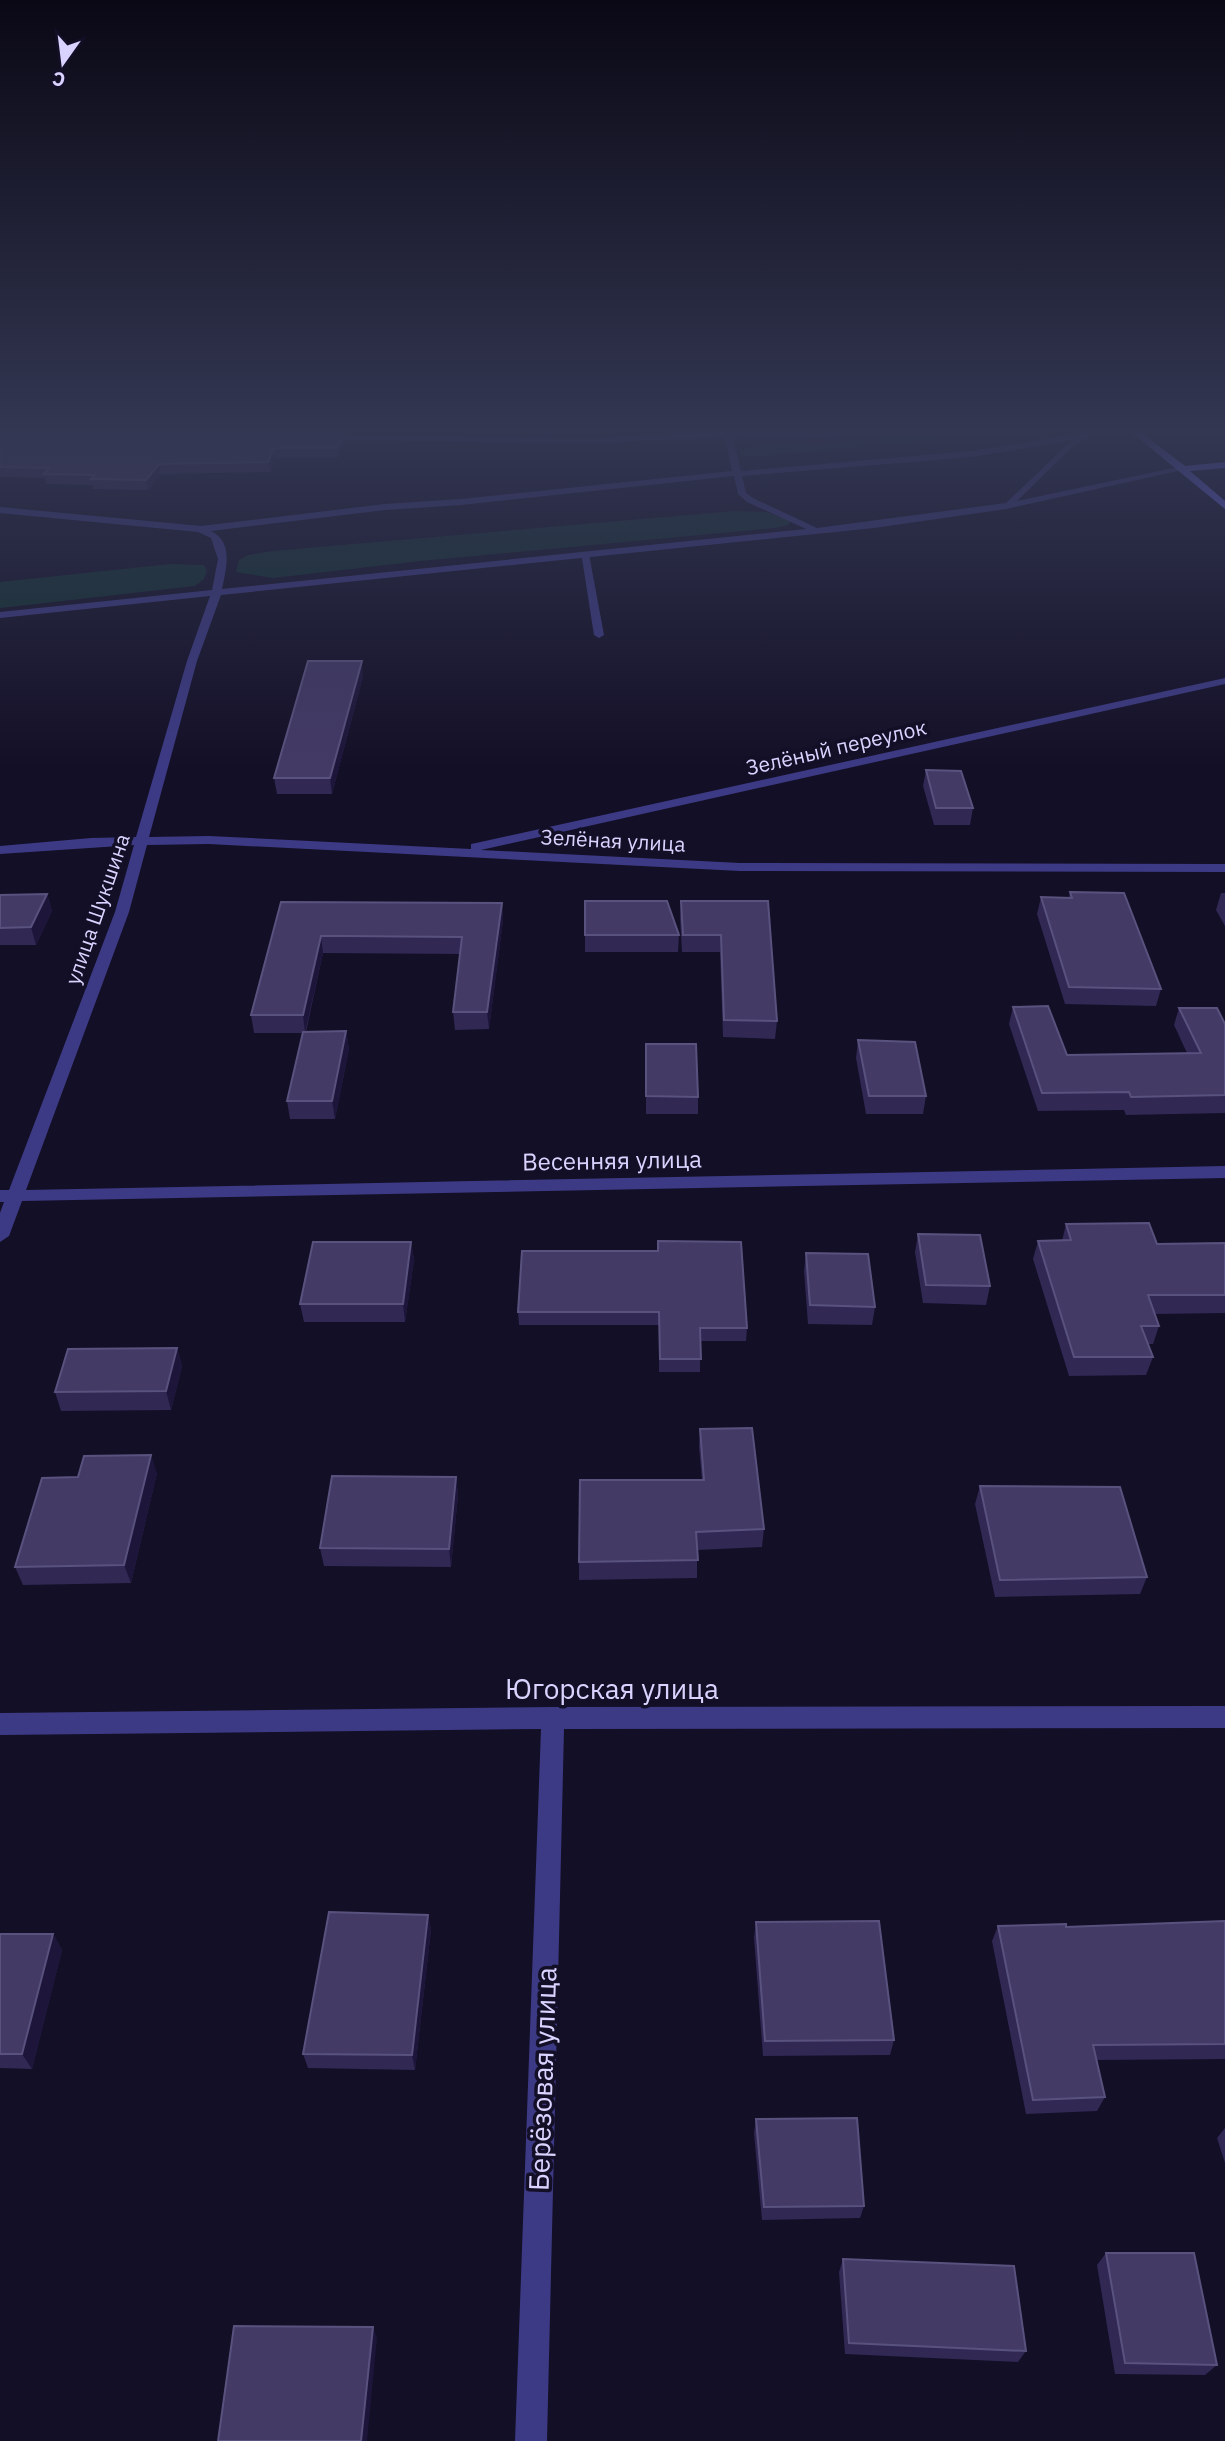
<svg xmlns="http://www.w3.org/2000/svg" width="1225" height="2441" font-family="'IBM Plex Sans',sans-serif">
<style>
.green{fill:#12302f}
.lines{fill:none;stroke-linecap:round;stroke-linejoin:round}
.lane{fill:#3d3a85;fill-rule:evenodd}
.street{fill:#3d3a85;fill-rule:evenodd}
.secondary{fill:#6f6bff;fill-rule:evenodd}
.wall{fill:#312854}
.shaded-wall{fill:#1d163a}
.building{fill:#433a66;stroke:#5a527e;stroke-width:2}
.labels{text-anchor:middle;dominant-baseline:central;stroke-width:7;stroke-linejoin:round;paint-order:stroke}
.far-street-label{font-size:21px;fill:#d9d4ff;stroke:#130f26}
.street-label{font-size:24px;fill:#d9d4ff;stroke:#130f26}
.near-street-label{font-size:28px;fill:#d9d4ff;stroke:#130f26}
</style>
<rect width="100%" height="100%" fill="#130f26"/>
<!-- green -->
<path class="green" d="M 954,427 L 1022,427 L 997,435 L 748,457 L 740,455 L 739,452 L 743,449 L 785,442 L 818,447 L 836,442 L 936,432 Z
M 735,511 L 766,512 L 791,521 L 788,525 L 775,528 L 421,561 L 273,578 L 236,572 L 239,560 L 248,555 L 272,551 Z
M 170,564 L 204,565 L 207,571 L 204,579 L 195,586 L 0,608 L 0,582 Z"/>
<g class="lines">
<!-- lane -->
<path class="lane" d="M 581,552 L 589,554 L 604,635 L 599,638 L 594,635 Z"/>
<!-- street -->
<path class="street" d="M 878,427 L 904,427 L 825,438 L 733,437 L 741,471 L 972,451 L 1087,433 L 1087,437 L 1069,450 L 1017,501 L 1183,466 L 1187,469 L 1006,509 L 874,528 L 221,595 L 197,661 L 149,837 L 209,836 L 471,849 L 471,844 L 476,843 L 1225,678 L 1225,684 L 481,850 L 740,863 L 1225,864 L 1225,872 L 740,871 L 209,844 L 147,845 L 129,912 L 26,1190 L 1225,1166 L 1225,1178 L 22,1201 L 9,1236 L 0,1242 L 0,1213 L 4,1202 L 0,1202 L 0,1190 L 9,1190 L 115,912 L 134,845 L 0,854 L 0,846 L 91,838 L 136,837 L 187,661 L 210,596 L 0,618 L 0,612 L 212,590 L 218,559 L 211,538 L 198,532 L 0,513 L 0,507 L 201,526 L 385,504 L 461,499 L 732,471 L 725,437 L 594,443 L 321,440 L 324,436 L 594,439 L 708,432 L 825,434 ZM 1072,440 L 1006,503 L 817,528 L 753,498 L 746,493 L 742,476 L 972,457 ZM 734,476 L 738,494 L 747,502 L 806,529 L 222,589 C 226,569 234,542 211,531 L 385,510 L 461,505 Z
M 1225,1706 L 1225,1728 L 564,1729 L 547,2441 L 515,2441 L 541,1729 L 0,1735 L 0,1713 L 553,1707 Z"/>
<!-- secondary -->
<path class="secondary" d="M 1125,427 L 1134,427 L 1185,466 L 1225,462 L 1225,468 L 1190,471 L 1225,501 L 1225,509 Z"/>
</g>
<!-- wall -->
<path class="wall" d="M 11,427 L 354,427 L 351,433 L 345,433 L 346,442 L 339,458 L 275,458 L 270,472 L 161,474 L 148,490 L 93,489 L 93,485 L 46,484 L 45,478 L 0,477 L 0,429 L 11,428 Z
M 464,427 L 593,427 L 593,433 L 465,432 Z
M 363,676 L 332,794 L 277,794 L 274,778 Z
M 926,770 L 973,808 L 970,825 L 934,825 L 923,786 Z
M 1070,892 L 1161,989 L 1156,1006 L 1065,1004 L 1037,914 L 1041,897 L 1069,897 Z
M 1221,893 L 1225,893 L 1225,926 L 1216,910 Z
M 47,894 L 52,911 L 36,945 L 0,945 L 0,895 Z
M 681,901 L 768,901 L 777,1021 L 775,1039 L 723,1037 L 720,952 L 682,952 L 680,918 Z
M 281,902 L 502,903 L 503,920 L 489,1029 L 455,1030 L 453,1012 L 460,954 L 323,953 L 306,1032 L 346,1031 L 349,1049 L 335,1119 L 290,1119 L 287,1101 L 303,1033 L 254,1033 L 251,1015 Z
M 585,935 L 679,935 L 678,952 L 585,952 Z
M 1013,1007 L 1067,1055 L 1187,1053 L 1174,1025 L 1179,1008 L 1225,1024 L 1225,1113 L 1126,1115 L 1124,1110 L 1038,1111 L 1009,1024 Z
M 858,1040 L 926,1096 L 923,1114 L 866,1114 L 856,1058 Z
M 646,1044 L 698,1097 L 698,1114 L 646,1114 Z
M 1066,1224 L 1157,1244 L 1225,1243 L 1225,1313 L 1155,1314 L 1159,1326 L 1153,1344 L 1148,1344 L 1153,1357 L 1146,1375 L 1069,1376 L 1033,1259 L 1038,1241 L 1062,1241 Z
M 918,1234 L 990,1286 L 986,1305 L 923,1303 L 915,1252 Z
M 411,1242 L 414,1260 L 405,1322 L 304,1322 L 300,1304 Z
M 657,1251 L 747,1328 L 746,1341 L 700,1341 L 700,1372 L 659,1372 L 659,1325 L 519,1325 L 518,1312 Z
M 806,1253 L 875,1307 L 872,1325 L 808,1324 L 804,1271 Z
M 177,1348 L 182,1366 L 171,1410 L 61,1411 L 55,1392 Z
M 700,1429 L 764,1529 L 762,1547 L 697,1550 L 697,1578 L 579,1580 L 579,1562 L 702,1480 L 699,1447 Z
M 157,1473 L 131,1583 L 23,1585 L 15,1567 L 78,1477 Z
M 456,1477 L 458,1495 L 451,1567 L 324,1566 L 320,1548 Z
M 980,1486 L 1147,1577 L 1140,1594 L 995,1597 L 975,1504 Z
M 428,1915 L 431,1930 L 415,2070 L 308,2068 L 303,2054 Z
M 1225,1921 L 1225,2059 L 1097,2060 L 1105,2097 L 1097,2111 L 1026,2114 L 992,1941 L 998,1926 L 1066,1927 Z
M 756,1922 L 894,2040 L 890,2055 L 763,2056 L 754,1938 Z
M 0,1934 L 53,1934 L 62,1950 L 32,2069 L 0,2068 Z
M 756,2119 L 864,2206 L 860,2218 L 762,2220 L 754,2133 Z
M 1225,2128 L 1225,2163 L 1217,2138 Z
M 1106,2253 L 1217,2365 L 1205,2375 L 1115,2374 L 1097,2265 Z
M 843,2259 L 1026,2351 L 1018,2362 L 845,2354 L 839,2272 Z"/>
<!-- shaded-wall -->
<path class="shaded-wall" d="M 345,433 L 346,442 L 339,458 L 338,448 Z
M 274,448 L 275,458 L 270,472 L 268,462 Z
M 159,464 L 161,474 L 148,490 L 146,480 Z
M 362,661 L 363,676 L 332,794 L 330,778 Z
M 47,894 L 52,911 L 36,945 L 31,927 Z
M 502,903 L 503,920 L 489,1029 L 487,1012 Z
M 321,936 L 323,953 L 305,1033 L 303,1015 Z
M 346,1031 L 349,1049 L 335,1119 L 332,1101 Z
M 411,1242 L 414,1260 L 405,1322 L 403,1304 Z
M 177,1348 L 182,1366 L 171,1410 L 166,1391 Z
M 151,1455 L 157,1473 L 131,1583 L 124,1565 Z
M 456,1477 L 458,1495 L 451,1567 L 449,1549 Z
M 428,1915 L 431,1930 L 415,2070 L 412,2055 Z
M 53,1934 L 62,1950 L 32,2069 L 22,2054 Z
M 373,2327 L 377,2338 L 367,2441 L 361,2441 Z"/>
<!-- building -->
<path class="building" d="M 1,428 L 345,433 L 338,448 L 274,448 L 268,462 L 159,464 L 146,480 L 91,479 L 95,475 L 44,474 L 49,468 L 0,467 L 0,429 Z
M 308,661 L 362,661 L 330,778 L 274,778 Z
M 926,770 L 961,771 L 973,808 L 936,808 Z
M 1070,892 L 1124,893 L 1161,989 L 1069,987 L 1041,897 L 1072,898 Z
M 47,894 L 31,927 L 0,928 L 0,895 Z
M 585,901 L 667,901 L 679,935 L 585,935 Z
M 681,901 L 768,901 L 777,1021 L 724,1020 L 721,935 L 683,935 Z
M 281,902 L 502,903 L 487,1012 L 453,1012 L 462,937 L 345,936 L 321,936 L 303,1015 L 251,1015 Z
M 1048,1006 L 1067,1055 L 1201,1053 L 1179,1008 L 1217,1008 L 1225,1024 L 1225,1095 L 1131,1097 L 1129,1092 L 1042,1093 L 1013,1007 Z
M 346,1031 L 332,1101 L 287,1101 L 303,1032 Z
M 858,1040 L 915,1042 L 926,1096 L 869,1096 Z
M 646,1044 L 696,1044 L 698,1097 L 646,1096 Z
M 1149,1223 L 1157,1244 L 1225,1243 L 1225,1295 L 1148,1295 L 1159,1326 L 1141,1326 L 1153,1357 L 1074,1357 L 1038,1241 L 1071,1240 L 1066,1224 Z
M 918,1234 L 980,1235 L 990,1286 L 926,1285 Z
M 658,1241 L 741,1242 L 747,1328 L 700,1328 L 701,1359 L 660,1359 L 659,1312 L 518,1312 L 522,1251 L 658,1251 Z
M 313,1242 L 411,1242 L 403,1304 L 300,1304 Z
M 806,1253 L 868,1254 L 875,1307 L 810,1305 Z
M 177,1348 L 166,1391 L 55,1392 L 68,1349 Z
M 752,1428 L 764,1529 L 696,1532 L 698,1560 L 579,1562 L 580,1480 L 704,1480 L 700,1429 Z
M 151,1455 L 124,1565 L 15,1567 L 42,1478 L 78,1477 L 84,1456 Z
M 332,1476 L 456,1477 L 449,1549 L 320,1548 Z
M 980,1486 L 1120,1487 L 1147,1577 L 1000,1580 Z
M 329,1912 L 428,1915 L 412,2055 L 303,2054 Z
M 879,1921 L 894,2040 L 765,2041 L 756,1922 Z
M 1225,1921 L 1225,2044 L 1093,2045 L 1105,2097 L 1033,2100 L 998,1926 L 1066,1924 L 1066,1927 Z
M 0,1934 L 53,1934 L 22,2054 L 0,2054 Z
M 857,2118 L 864,2206 L 764,2207 L 756,2119 Z
M 1106,2253 L 1194,2253 L 1217,2365 L 1125,2363 Z
M 843,2259 L 1014,2266 L 1026,2351 L 849,2343 Z
M 234,2326 L 373,2327 L 361,2441 L 218,2441 Z"/>
<!-- sky -->
<linearGradient id="sky" x2="0" y2="1"><stop stop-color="#0a0815"/><stop offset="0.56" stop-color="#333752"/><stop offset="1" stop-color="#333752" stop-opacity="0"/></linearGradient>
<rect width="1225" height="769" fill="url(#sky)"/>
<g class="labels">
<!-- far-street labels -->
<g class="far-street-label">
<text transform="translate(836 747) rotate(-13)">Зелёный переулок</text>
<text transform="translate(613 840) rotate(3)">Зелёная улица</text>
<text transform="translate(97 909) rotate(-71)">улица Шукшина</text>
</g>
<!-- street labels -->
<g class="street-label">
<text transform="translate(612 1160) rotate(-1)">Весенняя улица</text>
</g>
<!-- near-street labels -->
<g class="near-street-label">
<text x="612" y="1688">Югорская улица</text>
<text transform="translate(542 2079) rotate(-88)">Берёзовая улица</text>
</g>
</g>
<!-- north arrow -->
<g transform="translate(63 63) rotate(194)" stroke="#130f26" stroke-width="5" paint-order="stroke">
<path d="M0-5L12 26L0 18L-12 26Z" fill="#d9d4ff"/>
<text y="-10" font-size="19" font-weight="bold" text-anchor="middle" fill="#d9d4ff">С</text>
</g>
</svg>
